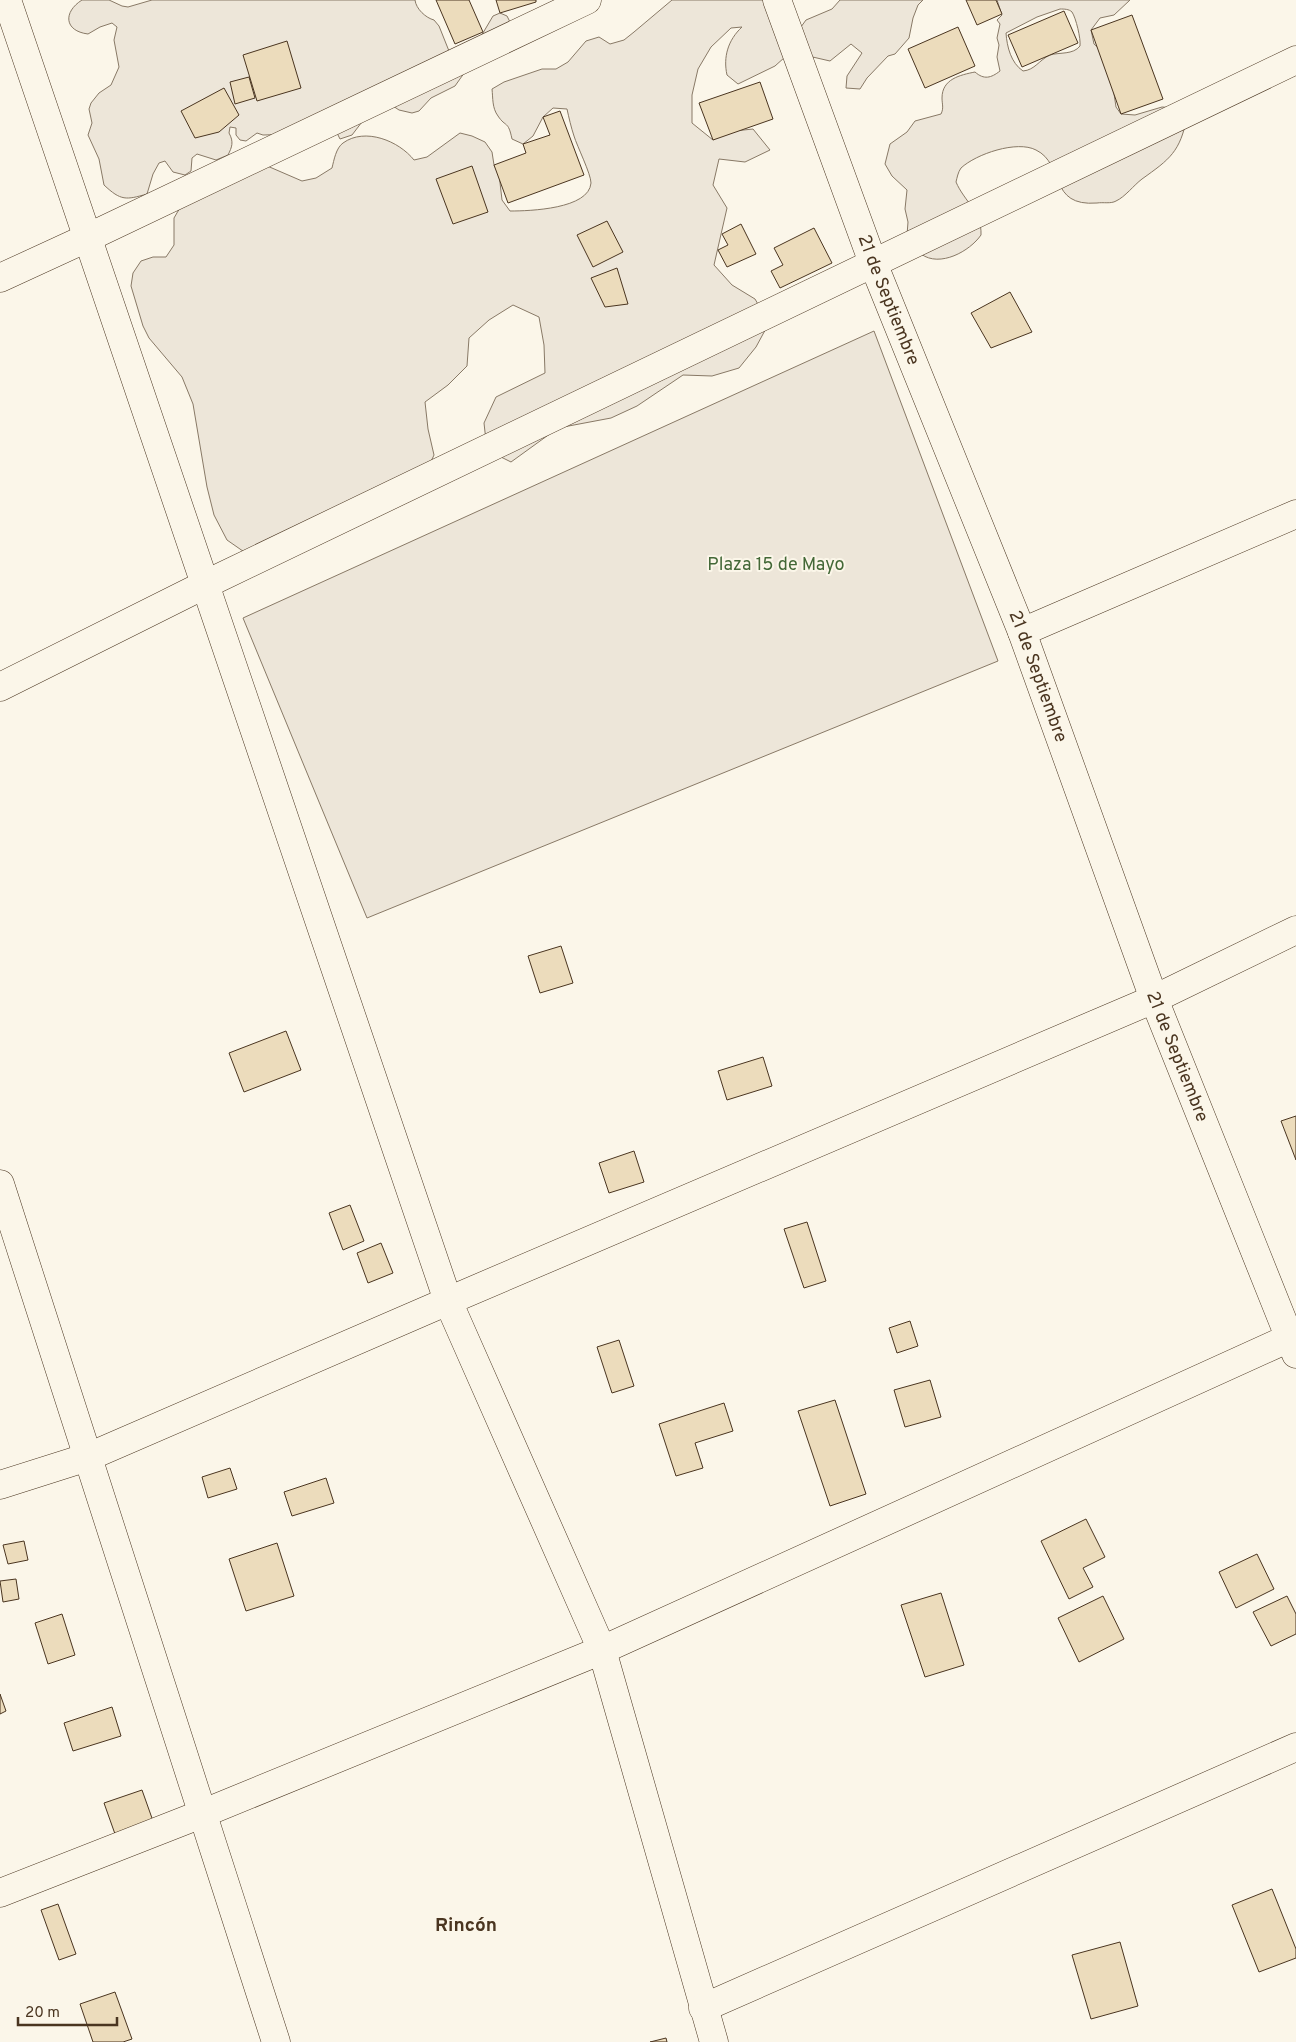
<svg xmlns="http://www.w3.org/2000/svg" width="1296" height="2042" font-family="Overpass,sans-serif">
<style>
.green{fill:#ede6d9;stroke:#887966;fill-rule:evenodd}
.building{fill:#ecdcbc;stroke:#4a3520}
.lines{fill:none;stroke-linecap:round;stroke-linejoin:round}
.minor-casing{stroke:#4a3520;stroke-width:29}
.minor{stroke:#fbf6e9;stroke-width:28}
.labels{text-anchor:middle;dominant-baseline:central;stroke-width:4;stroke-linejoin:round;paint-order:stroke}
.street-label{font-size:18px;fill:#4a3520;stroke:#fbf6e9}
.park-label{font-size:18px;fill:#436837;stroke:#fbf6e9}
.neighbourhood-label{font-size:19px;font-weight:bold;fill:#4a3520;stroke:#fbf6e9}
</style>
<rect width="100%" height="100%" fill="#fbf6e9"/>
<!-- green -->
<path class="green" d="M 82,0 L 109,0 L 122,6 L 128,7 L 152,0 L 415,0 C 416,9 426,18 434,20 L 439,26 L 449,51 L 480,38 L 493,16 L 500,13 L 507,16 L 510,22 L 467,69 L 455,86 L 431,98 L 419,111 L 412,113 L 399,110 L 393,106 L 365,118 L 352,135 L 340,139 L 337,133 L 263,135 L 257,133 L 246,141 L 240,140 L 236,135 L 236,128 L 230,127 L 229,133 C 234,142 232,147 228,155 L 216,160 L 197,154 L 192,158 L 191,171 L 185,175 L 173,172 L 165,161 L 159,163 L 153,174 L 147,194 C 126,200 121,201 104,185 L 99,159 L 88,135 L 92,123 L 89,109 L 91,103 L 99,93 L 111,85 L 119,67 L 114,40 L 117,27 L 112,23 L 100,27 L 88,34 C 64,31 63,12 82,0 Z
M 672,0 L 781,0 L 785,57 L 775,66 L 738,84 L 727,75 C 723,57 728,40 742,27 L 731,28 L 711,47 L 698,69 L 692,95 L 692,123 L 713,140 L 725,132 L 753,129 L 770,150 L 745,162 L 719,159 L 713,185 L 727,208 L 714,265 L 732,285 L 755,299 L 769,323 L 756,347 L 739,368 L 712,376 L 683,375 L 637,406 L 611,418 L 558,428 L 511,462 L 487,450 L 484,423 L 496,397 L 545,373 L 544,345 L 539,317 L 513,305 L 489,320 L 469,338 L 467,366 L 448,385 L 425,402 L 428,429 L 434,455 L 423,479 L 250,556 L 227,540 L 214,515 L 207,487 L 193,404 L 182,377 L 149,338 L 143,326 L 131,286 L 133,273 L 141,261 L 153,257 L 166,257 L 174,245 L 174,218 L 181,206 L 265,165 L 302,181 L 316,178 L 332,168 C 334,160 336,148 343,143 C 365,127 399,141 414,160 L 427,157 L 460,133 L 472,136 L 485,142 L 492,152 L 494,165 L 499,174 L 502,200 L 510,211 C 530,211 589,209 591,183 C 591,174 577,146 574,136 C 571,127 569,118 567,109 L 553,108 L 543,117 L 533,136 L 523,144 L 512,139 C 508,120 506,128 498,116 C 492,108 493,98 492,89 L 504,82 L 542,69 L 556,69 L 568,62 L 586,41 L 599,37 L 610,44 L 624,40 L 634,32 Z
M 840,0 L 923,0 L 918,5 L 913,18 L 909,38 L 895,54 L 888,56 L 867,78 L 860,89 L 846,88 L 847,76 L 862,53 L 851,44 L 830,61 L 804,55 L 798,31 L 806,20 L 832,9 Z
M 997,0 L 1130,0 L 1114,15 L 1100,18 L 1091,30 L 1094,44 L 1104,53 L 1112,80 L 1116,107 L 1121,114 L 1135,115 L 1162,107 L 1176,108 L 1187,117 C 1180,152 1170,159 1142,179 C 1134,185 1125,197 1116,201 C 1111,204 1103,202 1097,203 C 1048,207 1065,164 1036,150 C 1017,140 976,154 961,168 C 958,172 957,178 956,182 C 964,201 982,212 981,235 C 970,251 940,268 921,254 C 916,250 911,241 907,235 L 908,222 L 905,209 L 907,190 L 892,176 L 885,164 L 890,144 L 907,132 L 915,121 L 941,114 C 944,108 942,104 942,98 C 942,79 960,75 975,72 C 984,80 991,78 1000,71 L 997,57 L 999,45 L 997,38 L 1000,24 L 997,20 L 1002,15 ZM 1060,9 C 1064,9 1069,9 1072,12 C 1076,18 1081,39 1080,46 C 1073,55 1060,52 1050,55 C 1039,60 1035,70 1023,71 C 1011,63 1007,47 1006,33 L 1037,17 Z
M 874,331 L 998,661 L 367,918 L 243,618 Z"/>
<!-- building -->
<path class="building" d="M 436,0 L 469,0 L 483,32 L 455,44 Z
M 496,0 L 536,0 L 536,2 L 500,13 Z
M 966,0 L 996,0 L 1002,14 L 977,25 Z
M 1064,11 L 1078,43 L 1022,67 L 1008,35 Z
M 1132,15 L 1163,99 L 1121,114 L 1091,30 Z
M 958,27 L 975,66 L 925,88 L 908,49 Z
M 287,41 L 301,88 L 257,101 L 243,55 Z
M 249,77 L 255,98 L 235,104 L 230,82 Z
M 760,82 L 773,119 L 713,140 L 699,103 Z
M 224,88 L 239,115 L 219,132 L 195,138 L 181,111 Z
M 560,111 L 584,175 L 508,203 L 494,165 L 526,153 L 523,144 L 550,135 L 543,117 Z
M 472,166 L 488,212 L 453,224 L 436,179 Z
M 607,221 L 623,252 L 593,267 L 577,235 Z
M 741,224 L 756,254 L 727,267 L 718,250 L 728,245 L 722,234 Z
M 814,228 L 832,263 L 780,288 L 771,271 L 783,265 L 774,248 Z
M 617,268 L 628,304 L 605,307 L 591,278 Z
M 1010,292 L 1032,332 L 991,348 L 971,313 Z
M 561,946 L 573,983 L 540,993 L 528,956 Z
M 286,1031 L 301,1070 L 244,1092 L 229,1053 Z
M 763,1057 L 772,1086 L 727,1100 L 718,1071 Z
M 1296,1116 L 1296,1160 L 1281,1121 Z
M 634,1151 L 644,1182 L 609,1193 L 599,1163 Z
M 350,1205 L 364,1241 L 343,1250 L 329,1213 Z
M 807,1222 L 826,1281 L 804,1288 L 784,1229 Z
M 381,1243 L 393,1273 L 368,1283 L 357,1253 Z
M 910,1321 L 918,1346 L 897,1353 L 889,1328 Z
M 619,1340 L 634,1386 L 612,1393 L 597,1347 Z
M 930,1380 L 941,1417 L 905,1427 L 894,1390 Z
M 835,1400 L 866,1494 L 830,1506 L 798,1411 Z
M 724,1403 L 733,1431 L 695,1443 L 703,1468 L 676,1476 L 659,1424 Z
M 230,1468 L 237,1489 L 208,1498 L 202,1477 Z
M 326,1478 L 334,1503 L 292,1516 L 284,1492 Z
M 1086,1519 L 1105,1557 L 1083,1568 L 1093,1587 L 1069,1599 L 1041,1541 Z
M 24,1541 L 28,1560 L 8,1564 L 3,1545 Z
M 277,1543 L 294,1596 L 246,1611 L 229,1559 Z
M 1257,1554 L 1274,1589 L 1236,1608 L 1219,1572 Z
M 16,1579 L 19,1599 L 3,1602 L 0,1581 Z
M 941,1593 L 964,1665 L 925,1677 L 901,1605 Z
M 1103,1596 L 1124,1639 L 1079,1662 L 1058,1618 Z
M 1287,1596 L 1296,1614 L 1296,1634 L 1271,1646 L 1253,1612 Z
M 62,1614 L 75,1655 L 48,1664 L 35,1623 Z
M 0,1694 L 6,1711 L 0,1714 Z
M 112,1707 L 121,1736 L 73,1751 L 64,1723 Z
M 142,1790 L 153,1821 L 115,1834 L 104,1803 Z
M 1272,1889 L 1296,1949 L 1296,1958 L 1259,1972 L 1232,1905 Z
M 58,1904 L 76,1954 L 59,1960 L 41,1910 Z
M 1120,1942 L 1138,2006 L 1091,2019 L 1072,1955 Z
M 115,1992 L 132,2039 L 123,2042 L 93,2042 L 80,2004 Z
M 666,2038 L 667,2042 L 650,2042 Z"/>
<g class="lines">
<!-- minor casing -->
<g class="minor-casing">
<g id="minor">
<path d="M 7,0 L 448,1301 L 602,1650 L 714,2042"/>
<path id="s1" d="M 777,0 L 873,263 L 1022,632 L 1154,999 L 1296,1354"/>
<path d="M 0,278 L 87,238 L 587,0"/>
<path d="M 1022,632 L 1296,514"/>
<path d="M 0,687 L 204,585 L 1296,60"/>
<path d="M 0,1184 L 276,2042"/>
<path d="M 0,1485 L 88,1457 L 448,1301 L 1154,999 L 1296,930"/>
<path d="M 0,1893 L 199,1815 L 602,1650 L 1296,1335"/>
<path d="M 703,2008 L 1296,1747"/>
</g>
</g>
<!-- minor -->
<use href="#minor" class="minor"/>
</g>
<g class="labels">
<!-- street labels -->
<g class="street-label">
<text stroke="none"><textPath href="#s1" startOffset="320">21 de Septiembre</textPath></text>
<text stroke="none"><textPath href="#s1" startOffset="725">21 de Septiembre</textPath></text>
<text stroke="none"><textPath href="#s1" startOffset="1130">21 de Septiembre</textPath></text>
</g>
<!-- park labels -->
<g class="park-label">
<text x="776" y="565">Plaza 15 de Mayo</text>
</g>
<!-- neighbourhood labels -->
<g class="neighbourhood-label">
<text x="466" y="1926">Rincón</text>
</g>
</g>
<!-- scale -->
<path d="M18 2017v8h99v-8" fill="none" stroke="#4a3520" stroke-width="2.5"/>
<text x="25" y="2017" font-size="15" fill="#4a3520" stroke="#fbf6e9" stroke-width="4" paint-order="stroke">20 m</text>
</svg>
